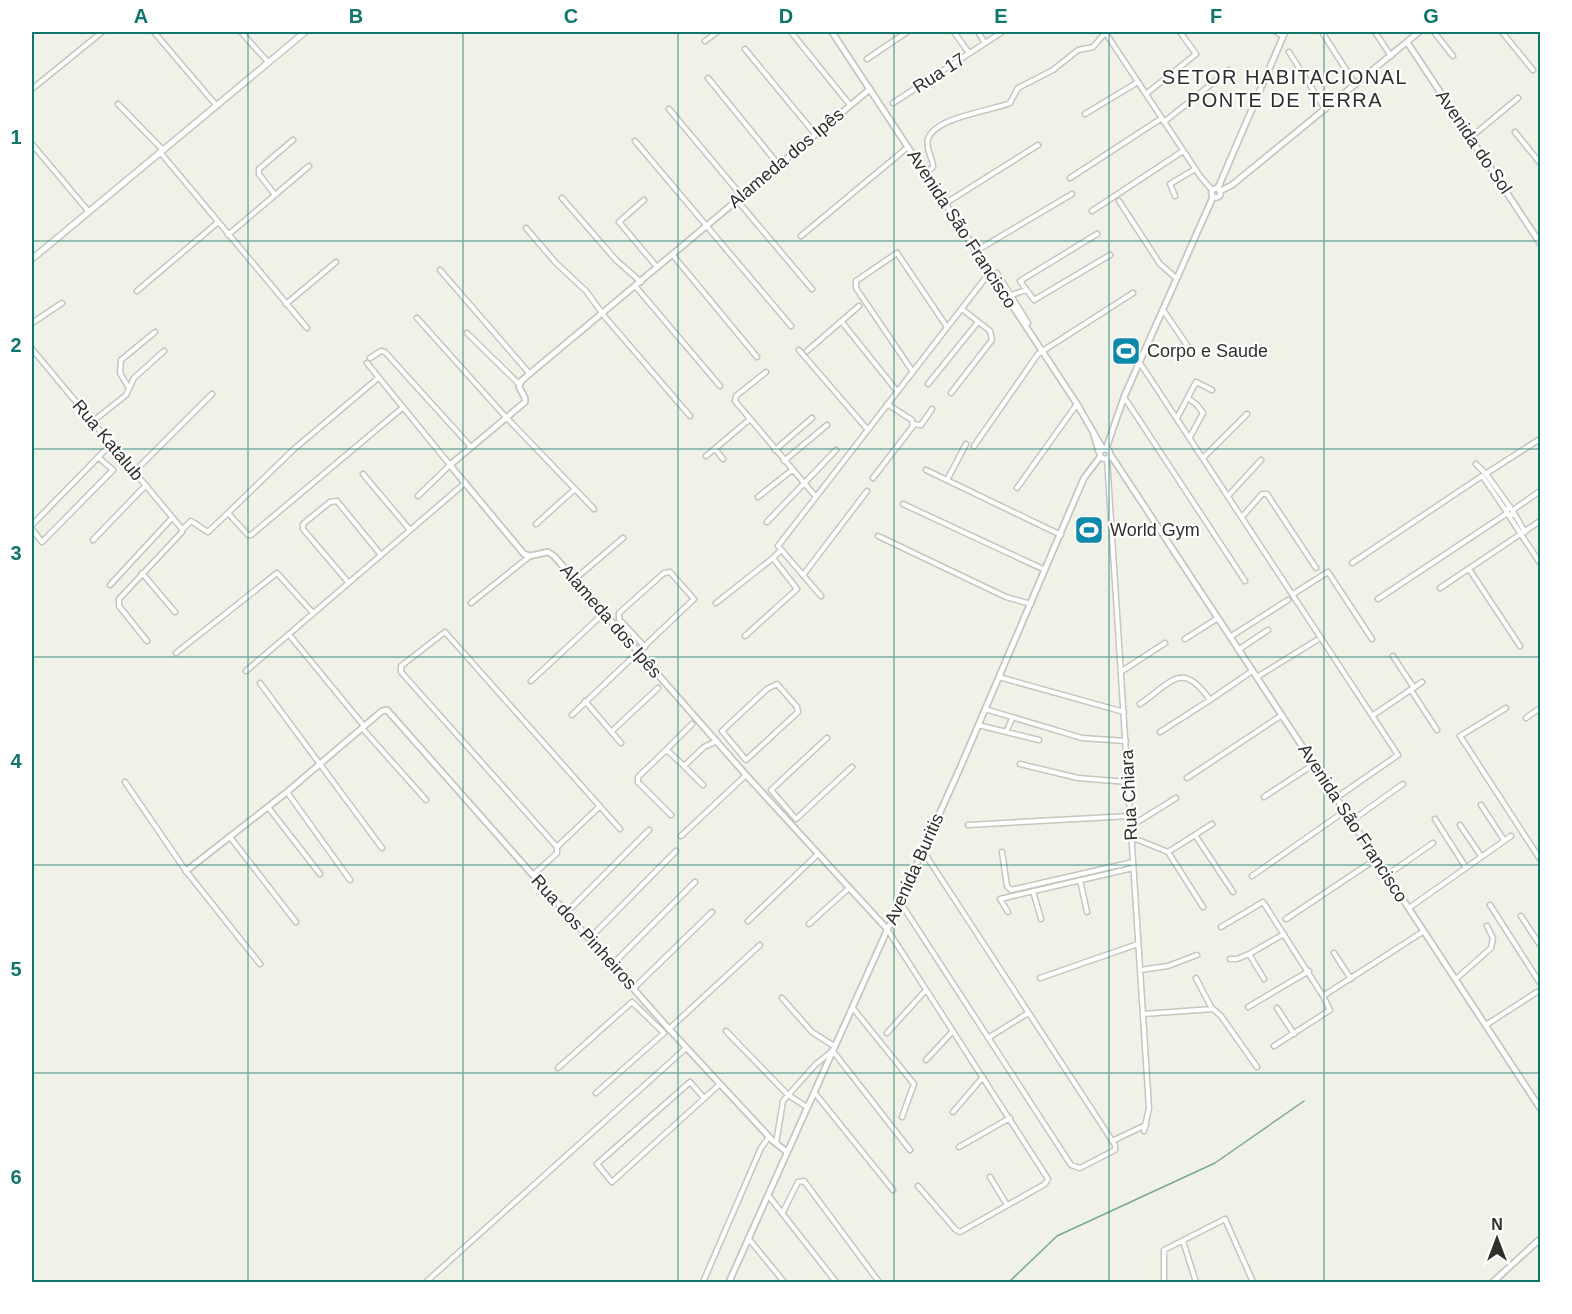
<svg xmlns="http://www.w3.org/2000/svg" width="1572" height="1314" font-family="Arial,sans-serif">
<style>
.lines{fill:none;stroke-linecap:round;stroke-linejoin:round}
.stream{stroke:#7ba88f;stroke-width:1.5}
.minor-casing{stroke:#c5c7be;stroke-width:7}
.tertiary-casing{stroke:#c5c7be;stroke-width:8}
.secondary-casing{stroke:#c5c7be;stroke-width:8}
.minor{stroke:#fff;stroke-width:4}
.tertiary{stroke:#fff;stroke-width:4.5}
.secondary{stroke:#fff;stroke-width:5}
.grid{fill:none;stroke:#0f766e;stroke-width:1.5;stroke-opacity:0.55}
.labels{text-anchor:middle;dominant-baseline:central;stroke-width:4.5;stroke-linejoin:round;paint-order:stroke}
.street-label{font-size:18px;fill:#2f302c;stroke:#fff}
.poi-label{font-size:18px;fill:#2f302c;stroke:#fff;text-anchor:start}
.neighbourhood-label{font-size:20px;letter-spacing:1.5px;fill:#2f302c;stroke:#fff}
.neatline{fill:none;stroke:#0f766e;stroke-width:2}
.grid-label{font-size:20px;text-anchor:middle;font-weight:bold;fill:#0f766e}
</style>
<rect width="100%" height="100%" fill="#f0f2e8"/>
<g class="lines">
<!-- stream -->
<path class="stream" d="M 1009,1282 L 1057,1236 L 1215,1163 L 1304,1101"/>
<!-- minor casing -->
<g class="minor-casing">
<path id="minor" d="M 154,32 L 216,105
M 241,32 L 268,62
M 791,32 L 850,105
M 954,32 L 969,53
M 978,32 L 985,43
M 1105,32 L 1200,176 L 1212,190
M 1276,32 L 1283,36
M 1322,32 L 1355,84
M 1375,32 L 1391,56
M 1434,32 L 1453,56
M 1502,32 L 1533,70
M 705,41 L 717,32
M 745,49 L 815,134
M 1289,52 L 1325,109
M 867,59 L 907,32
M 708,78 L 778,164
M 32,89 L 102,32
M 1146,94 L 1196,54 L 1180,32
M 893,103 L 1002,32
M 118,104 L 163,150
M 669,109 L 741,195
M 1085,114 L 1138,82
M 1164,122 L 1229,70
M 1515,132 L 1540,163
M 1470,138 L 1518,98
M 635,141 L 791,326
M 32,144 L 89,212
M 160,152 L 307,328
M 926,173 L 933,167 C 933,157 925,150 928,139 C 935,117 991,111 1010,103 L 1018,88 L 1053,70 L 1078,50 L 1093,47 L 1105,33
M 1070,178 L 1162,118
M 275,195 L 259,174 L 259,169 L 293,140
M 1175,196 L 1170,184 L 1195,169
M 562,198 L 616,260 L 641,282
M 644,200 L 619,222 L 657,267
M 737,200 L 812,289
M 1119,201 L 1160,264 L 1176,278
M 946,203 L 1038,145
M 1092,211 L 1183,151
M 526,228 L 556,263 L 586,291 L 605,317 L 690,416
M 1097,234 L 1020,281 L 1034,300 L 1110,255
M 228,235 L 309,166
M 801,236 L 908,147
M 976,251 L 1072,194
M 672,254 L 757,357
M 440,270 L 530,374
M 997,273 L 1028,323
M 636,287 L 720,386
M 137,291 L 217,223
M 1006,297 L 1026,290
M 286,304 L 336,262
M 1163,310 L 1189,348
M 417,318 L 503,414 L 594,509
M 841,321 L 897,391
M 32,323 L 62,303
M 467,333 L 519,384
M 32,349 L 182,529 L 182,532 L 119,599 L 119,606 L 147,641
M 799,350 L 868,430
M 807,351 L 859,306
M 370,358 L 381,351 L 385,352 L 471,447
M 367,363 L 450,465 L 418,496
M 1140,363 L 1398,755 L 1336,798
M 766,372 L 736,396 L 735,401 L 816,497
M 913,372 L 856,288 L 856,281 L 897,253 L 947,327
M 377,379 L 294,449 L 228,513 L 248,535 L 251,535 L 401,409
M 928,384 L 978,322
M 129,388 L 120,373 L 121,360 L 155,332
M 951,393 L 992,340 L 990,331 L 962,309
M 1124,397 L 1245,581
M 1188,398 L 1197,405 L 1203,413 L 1190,437
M 1177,418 L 1196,382 L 1212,390
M 92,422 L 126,395 L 134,378 L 164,351
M 913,424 L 921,425 L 932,409
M 974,446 L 1038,354 L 1133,293
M 715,449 L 723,459
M 775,450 L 812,418
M 706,456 L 749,420
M 1203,458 L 1247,414
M 1107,459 L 1149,1108 L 1144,1131
M 784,461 L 827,425
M 1476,464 L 1487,475
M 926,470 L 1061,535
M 134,472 L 212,394
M 1487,473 L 1540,439
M 363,474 L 410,530
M 1487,475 L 1510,507
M 1483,477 L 1506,511
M 873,478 L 913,426 L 912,420 L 887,404
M 947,480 L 966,444
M 1017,488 L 1077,404
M 1228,496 L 1261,460
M 758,497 L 792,470
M 903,504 L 1045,570
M 1513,510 L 1540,491
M 1514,513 L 1525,532
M 1509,516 L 1540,563
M 1242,517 L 1262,494 L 1267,494 L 1316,568
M 767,522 L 836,450
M 536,524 L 575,489
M 32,525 L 111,444
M 32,529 L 42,542 L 113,470 L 98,457
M 182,530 L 191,521 L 208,532 L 228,513
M 878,536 L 1006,597 L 1031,604
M 93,540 L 146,485
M 773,558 L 781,550
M 1352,563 L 1482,476
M 1469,569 L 1520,646
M 142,573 L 175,612
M 804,574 L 867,491
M 575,579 L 623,538
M 348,582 L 303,529 L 303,524 L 330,502 L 337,501 L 381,555
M 110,585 L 172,518
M 1440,588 L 1540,521
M 1293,594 L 1328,572 L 1372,639
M 821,596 L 778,546 L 990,272
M 1378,599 L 1506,514 L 1508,508 L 1513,510 L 1512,515 L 1506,514
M 471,603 L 530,556
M 716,603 L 773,558 L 797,589 L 745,636
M 291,637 L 364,726
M 1230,637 L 1288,600
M 1185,639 L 1218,618
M 1238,650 L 1268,630
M 176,653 L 277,573 L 313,613
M 1393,656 L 1414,688
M 246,671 L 465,483
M 1122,671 L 1165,643
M 999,677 L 1124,712
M 1257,677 L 1317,640
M 531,681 L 604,613
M 260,683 L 382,848
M 777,684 L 797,707 L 798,712 L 746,760 L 722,731 L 767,689 Z
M 1411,690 L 1437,730
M 585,701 L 621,743
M 1140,704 C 1172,682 1182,660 1210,700 L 1252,671
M 1506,708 L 1460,736 L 1540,859
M 985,709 L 1082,738 L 1126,741
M 572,715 L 694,599 L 670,572 L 664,573 L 619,613 L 619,619 L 645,647
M 1372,716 L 1422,682
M 1526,718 L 1540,708
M 978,725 L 1039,740
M 362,728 L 426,800
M 611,732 L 658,688
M 1006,732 L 1012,719
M 1160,732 L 1210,700
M 827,738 L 771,790 L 796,819 L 852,767
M 665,751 L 692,724
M 1020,764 L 1078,778 L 1128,782
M 684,766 L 703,785
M 1187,778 L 1282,715
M 125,782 L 186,871 L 260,964
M 287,792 L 350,880
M 1264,797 L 1314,764
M 1481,805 L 1504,840
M 600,806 L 557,847 L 401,672 L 401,666 L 445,632 L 620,829
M 268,807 L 320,874
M 671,815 L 638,782 L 638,777 L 665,751 L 669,752 L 684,766 L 704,747 L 717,741
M 1435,819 L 1465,866
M 1351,821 L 1403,784
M 968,825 L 1130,816
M 1460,825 L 1481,856
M 1131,826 L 1176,798
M 1195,835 L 1212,824
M 681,836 L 746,775
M 230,837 L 296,922
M 1131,837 L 1168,852 L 1203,907
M 1002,852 L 1007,886 L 1011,890 L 1133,862
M 1168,852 L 1195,835 L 1233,892
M 533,875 L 557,853 L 557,847
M 1387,875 L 1433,843
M 1252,876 L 1345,811
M 1080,880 L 1087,912
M 1033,891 L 1041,919
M 900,902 L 1071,1165 L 1080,1168 L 1115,1150 L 1115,1145 L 923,851
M 1490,905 L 1540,983
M 1409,908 L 1511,836
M 567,912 L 649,830
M 1008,912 L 1000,899 L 1133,868
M 1521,916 L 1540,945
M 1286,919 L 1376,859
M 748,921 L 818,854
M 809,924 L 849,888
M 1221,927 L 1263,902 L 1323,996 L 1424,931
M 887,929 L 1048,1179 L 1045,1184 L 960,1232 L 955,1229 L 918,1186
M 590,938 L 676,851
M 1334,953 L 1351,979
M 1230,959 L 1237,959 L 1249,954
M 613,964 L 695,882
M 1140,970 L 1168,966 L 1197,955
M 1040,978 L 1138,944
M 1196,978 L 1212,1009
M 1264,979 L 1249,954 L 1284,934
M 1456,979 L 1491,948 L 1493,938 L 1487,926
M 634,988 L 712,912
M 782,998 L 812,1032 L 834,1046
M 852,1007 L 914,1084 L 902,1117
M 1248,1007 L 1309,971
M 1277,1008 L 1294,1034
M 1143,1014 L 1213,1009 L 1221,1016 L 1257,1067
M 1486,1025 L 1537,992
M 669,1029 L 760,945
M 726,1031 L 788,1095 L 807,1107
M 887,1033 L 926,990
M 988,1038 L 1028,1013
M 1274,1046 L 1330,1010 L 1323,996
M 832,1050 L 910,1150
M 926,1060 L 953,1031
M 558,1068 L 632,1002 L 664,1033 L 596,1093
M 814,1092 L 893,1190
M 704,1098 L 690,1082 L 597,1164 L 612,1182 L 720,1084
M 953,1112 L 983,1077
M 1112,1141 L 1146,1125
M 776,1143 L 783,1101 L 816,1064 L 831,1052
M 959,1147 L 1010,1118
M 990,1177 L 1007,1205
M 768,1195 L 836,1282
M 783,1212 L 798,1182 L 804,1181 L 879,1282
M 748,1238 L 784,1282
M 1183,1241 L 1196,1282
M 426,1282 L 686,1048
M 703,1282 L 761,1148 L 769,1137
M 1164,1282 L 1164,1250 L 1225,1219 L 1253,1282"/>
</g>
<!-- tertiary casing -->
<g class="tertiary-casing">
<path id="tertiary" d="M 832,32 L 1077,404 L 1103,449
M 1407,42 L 1540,243
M 870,89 L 521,381 L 519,387 L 525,398 L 525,402 L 450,465 L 524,554 L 530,556 L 548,552 L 554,556 L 746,775 L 887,929
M 1218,188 L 1285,32
M1211.5 193a4.5 4.5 0 1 1 9 0a4.5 4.5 0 1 1-9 0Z
M 1220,191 L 1232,185 L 1419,32
M 1093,432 L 1099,452
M1100 454a5 5 0 1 1 10 0a5 5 0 1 1-10 0Z
M 1106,449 L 1124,397 L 1213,197
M 1110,454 L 1540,1108
M 186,871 L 287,792 L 382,711 L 387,710 L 669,1029 L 773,1141 L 787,1152
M 729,1282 L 960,768 L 1084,478 L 1100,457
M 1493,1282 L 1540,1239"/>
</g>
<!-- secondary casing -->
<g class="secondary-casing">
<path id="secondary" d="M 32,259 L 305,32"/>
</g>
<!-- minor -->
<use href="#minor" class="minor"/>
<!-- tertiary -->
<use href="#tertiary" class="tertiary"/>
<!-- secondary -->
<use href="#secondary" class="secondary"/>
</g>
<!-- grid -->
<path class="grid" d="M 248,32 L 248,1282M 463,32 L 463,1282M 678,32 L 678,1282M 894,32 L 894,1282M 1109,32 L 1109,1282M 1324,32 L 1324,1282M 32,241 L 1540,241M 32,449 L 1540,449M 32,657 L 1540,657M 32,865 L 1540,865M 32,1073 L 1540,1073"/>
<!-- icons -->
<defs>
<g id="stadium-square" transform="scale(1.5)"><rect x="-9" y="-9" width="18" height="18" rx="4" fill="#0c88ab" stroke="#fff"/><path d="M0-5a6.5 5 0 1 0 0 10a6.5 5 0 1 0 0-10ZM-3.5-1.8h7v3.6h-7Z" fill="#fff"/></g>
</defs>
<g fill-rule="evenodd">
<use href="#stadium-square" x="1126" y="351"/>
<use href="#stadium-square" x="1089" y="530"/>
</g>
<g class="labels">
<!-- street labels -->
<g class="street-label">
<text transform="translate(939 73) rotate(-33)">Rua 17</text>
<text transform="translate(1474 142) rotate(56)">Avenida do Sol</text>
<text transform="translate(786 158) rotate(-40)">Alameda dos Ipês</text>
<text transform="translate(962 229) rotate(57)">Avenida São Francisco</text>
<text transform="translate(108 440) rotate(50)">Rua Katalub</text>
<text transform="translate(611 621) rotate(49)">Alameda dos Ipês</text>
<text transform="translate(1129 795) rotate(-93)">Rua Chiara</text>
<text transform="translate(1353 823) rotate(57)">Avenida São Francisco</text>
<text transform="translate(914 869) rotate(-66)">Avenida Buritis</text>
<text transform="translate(584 932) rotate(48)">Rua dos Pinheiros</text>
</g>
<!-- poi labels -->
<g class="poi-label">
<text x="1147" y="351">Corpo e Saude</text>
<text x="1110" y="530">World Gym</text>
</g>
<!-- neighbourhood labels -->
<g class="neighbourhood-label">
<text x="1285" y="77">SETOR HABITACIONAL<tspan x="1285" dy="23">PONTE DE TERRA</tspan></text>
</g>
</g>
<!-- border -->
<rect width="1572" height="1314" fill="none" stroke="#ffffff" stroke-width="66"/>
<!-- north arrow -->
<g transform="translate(1497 1239)" stroke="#ffffff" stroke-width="4.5" paint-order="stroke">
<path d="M0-4.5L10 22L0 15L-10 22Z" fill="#2f302c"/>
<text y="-9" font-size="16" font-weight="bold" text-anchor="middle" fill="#2f302c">N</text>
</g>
<rect x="33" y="33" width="1506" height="1248" class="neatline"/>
<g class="grid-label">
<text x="141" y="23">A</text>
<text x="356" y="23">B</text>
<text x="571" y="23">C</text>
<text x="786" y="23">D</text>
<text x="1001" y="23">E</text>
<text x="1216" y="23">F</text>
<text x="1431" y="23">G</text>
<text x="16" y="144">1</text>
<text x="16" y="352">2</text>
<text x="16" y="560">3</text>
<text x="16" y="768">4</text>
<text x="16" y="976">5</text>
<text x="16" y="1184">6</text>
</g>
</svg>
